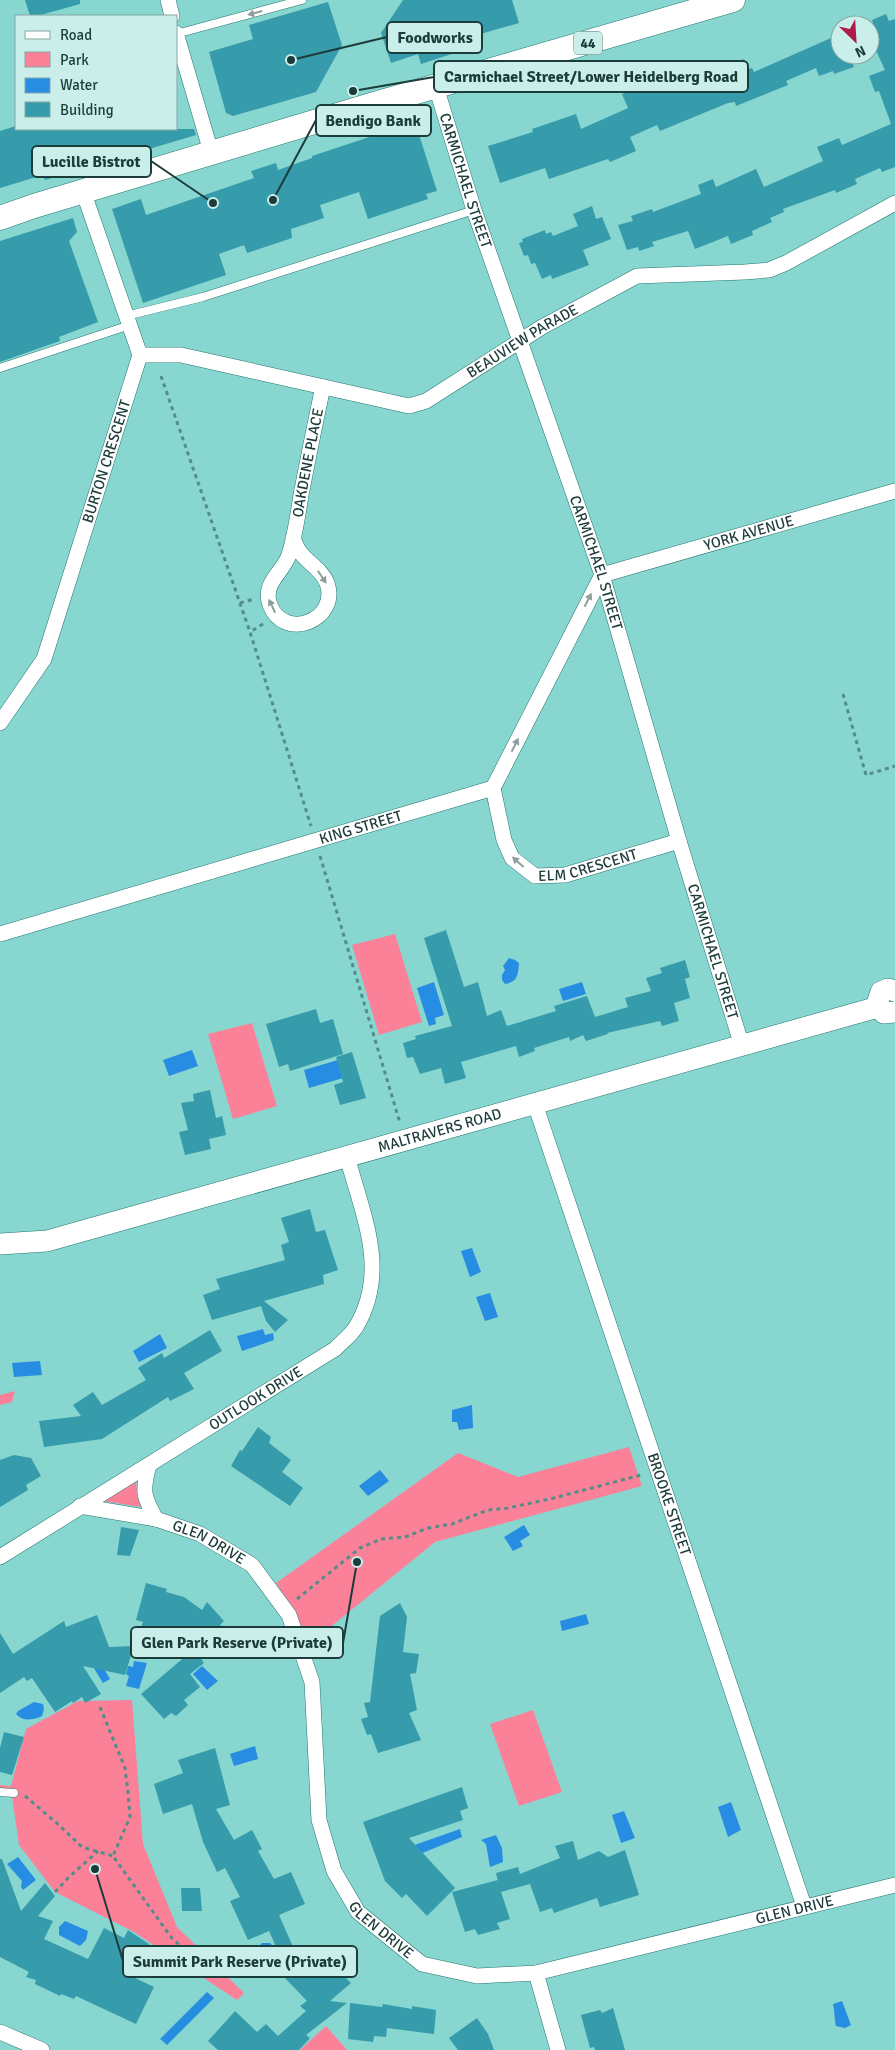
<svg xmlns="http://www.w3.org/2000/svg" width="895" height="2050" font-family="Signika,sans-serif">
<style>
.green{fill:#fb8199}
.water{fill:#278de2}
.building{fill:#369bab}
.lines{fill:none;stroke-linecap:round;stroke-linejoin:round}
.lane-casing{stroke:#237670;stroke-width:9}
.street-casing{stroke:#237670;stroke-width:16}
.secondary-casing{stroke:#237670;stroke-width:22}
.primary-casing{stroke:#237670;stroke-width:25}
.path{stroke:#548c88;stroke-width:3;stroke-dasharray:4 4;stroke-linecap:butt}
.lane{stroke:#fff;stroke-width:8}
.street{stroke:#fff;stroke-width:15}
.secondary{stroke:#fff;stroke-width:21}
.primary{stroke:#fff;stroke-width:24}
.oneway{fill:#8e9e9c}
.labels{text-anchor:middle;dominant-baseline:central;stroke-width:4;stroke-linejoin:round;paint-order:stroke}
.shield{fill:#caefeb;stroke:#50726f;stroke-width:1}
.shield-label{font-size:14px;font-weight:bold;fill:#1c3c3a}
.street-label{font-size:15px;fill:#1c3c3a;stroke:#caefeb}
.leader{fill:none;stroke:#1c3c3a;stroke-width:2}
.callout-dot{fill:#1c3c3a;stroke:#caefeb;stroke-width:2}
.callout{fill:#caefeb;stroke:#1c3c3a;stroke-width:2}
.callout-label{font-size:16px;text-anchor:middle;font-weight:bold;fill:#1c3c3a}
</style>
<rect width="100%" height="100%" fill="#88d6d0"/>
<!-- green -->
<path class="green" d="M 395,934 L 422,1022 L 379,1035 L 352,945 Z
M 252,1023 L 277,1106 L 233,1119 L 208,1034 Z
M 15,1391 L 12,1402 L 0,1405 L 0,1395 Z
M 629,1447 L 642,1486 L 435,1542 L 307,1646 L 294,1611 L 276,1583 L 458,1453 L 518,1477 Z
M 136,1479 L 137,1496 L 141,1507 L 103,1501 Z
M 132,1700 L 143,1844 L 177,1927 L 244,1993 L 237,2000 L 134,1932 L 55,1892 L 19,1845 L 12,1796 L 0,1795 L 0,1785 L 11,1786 L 26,1729 L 78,1701 Z
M 533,1710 L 562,1792 L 519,1806 L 490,1724 Z
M 326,2026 L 347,2050 L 300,2050 Z"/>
<!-- water -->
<path class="water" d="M 509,958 L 515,960 L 519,963 C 518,974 518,982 505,984 L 502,980 L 502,975 L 505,970 L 503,966 Z
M 434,982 L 444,1015 L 435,1018 L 436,1024 L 429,1026 L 417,988 Z
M 582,982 L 586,994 L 563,1001 L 559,989 Z
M 192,1050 L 198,1066 L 169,1076 L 163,1060 Z
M 338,1060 L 343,1078 L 309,1088 L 304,1070 Z
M 472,1248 L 481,1272 L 470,1277 L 461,1251 Z
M 490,1293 L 498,1317 L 485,1321 L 476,1297 Z
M 263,1329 L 265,1335 L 273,1333 L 274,1340 L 242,1351 L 237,1336 Z
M 160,1334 L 167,1348 L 139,1362 L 133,1351 Z
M 40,1361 L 42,1375 L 14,1377 L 12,1363 Z
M 472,1405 L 473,1428 L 459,1430 L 457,1422 L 452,1422 L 452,1410 Z
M 380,1470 L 389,1481 L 368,1496 L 359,1486 Z
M 524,1525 L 530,1535 L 520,1541 L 523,1546 L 513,1551 L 504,1537 Z
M 586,1614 L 589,1624 L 562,1631 L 560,1621 Z
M 89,1643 L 110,1679 L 103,1683 L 81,1647 Z
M 134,1661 L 147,1663 L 139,1689 L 126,1686 L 129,1676 L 126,1674 L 128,1666 L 133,1667 Z
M 202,1666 L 218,1681 L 207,1690 L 193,1674 Z
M 34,1702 L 43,1704 L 44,1709 L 42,1716 C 33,1720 23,1722 16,1714 L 18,1711 Z
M 255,1746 L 258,1759 L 234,1766 L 230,1754 Z
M 731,1802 L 741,1830 L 728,1837 L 718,1807 Z
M 624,1811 L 635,1838 L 621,1843 L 612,1815 Z
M 460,1829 L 462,1837 L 410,1858 L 406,1848 Z
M 496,1835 L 502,1848 L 503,1862 L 490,1867 L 486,1844 L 481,1840 Z
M 18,1857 L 36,1880 L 23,1890 L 21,1887 L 22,1881 L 7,1864 Z
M 65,1921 L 88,1931 L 86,1940 L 80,1946 L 59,1935 L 59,1927 Z
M 262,1943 L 270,1943 L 274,1947 L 276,1953 L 263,1964 L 255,1968 L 250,1963 L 249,1956 Z
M 207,1992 L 214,1998 L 167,2045 L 160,2039 Z
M 842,2001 L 851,2025 L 845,2028 L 836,2026 C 834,2019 835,2012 833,2004 Z"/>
<!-- building -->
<path class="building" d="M 25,0 L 80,0 L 80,4 L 37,16 L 30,16 Z
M 403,0 L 512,0 L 519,23 L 470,37 L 473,47 L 421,64 L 418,54 L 391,63 L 381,33 Z
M 328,2 L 342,45 L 316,92 L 233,116 L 226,113 L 209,52 L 253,39 L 249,25 Z
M 886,14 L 889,21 L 895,19 L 895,167 L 882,172 L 880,168 L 855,179 L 857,184 L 836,193 L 835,190 L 783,209 L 784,212 L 770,218 L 772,222 L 752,231 L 753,235 L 731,244 L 728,236 L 695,249 L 688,231 L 652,242 L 654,246 L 639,251 L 638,247 L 627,250 L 618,225 L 633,221 L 631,216 L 652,209 L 653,212 L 701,194 L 698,185 L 713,179 L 716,187 L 756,169 L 764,187 L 823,161 L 817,147 L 839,138 L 842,145 L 891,124 L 879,91 L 875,92 L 869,76 L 885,70 L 873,44 L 870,46 L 870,24 L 873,23 L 872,20 Z
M 840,34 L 840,55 L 849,55 L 854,67 L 834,74 L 833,71 L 819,76 L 816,68 L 786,81 L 788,85 L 736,106 L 735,102 L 728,103 L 660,131 L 657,125 L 630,137 L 636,151 L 610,162 L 608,159 L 549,179 L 545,168 L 500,183 L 488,146 L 533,132 L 532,129 L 576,114 L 581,129 L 628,108 L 622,94 L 681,71 L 683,77 L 730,60 L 731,64 L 744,59 L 748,69 L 752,68 L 754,72 Z
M 415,122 L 437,191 L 426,194 L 428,199 L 368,219 L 359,192 L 320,205 L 324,218 L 291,229 L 292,238 L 247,253 L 244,245 L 219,254 L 226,275 L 143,303 L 112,209 L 141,199 L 146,215 L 254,178 L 251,171 L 276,163 L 278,170 L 312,158 L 312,156 Z
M 16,126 L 16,129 L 194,129 L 196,135 L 45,180 L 43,175 L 0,188 L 0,131 Z
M 592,206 L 596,219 L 602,217 L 611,239 L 583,250 L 589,265 L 552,279 L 551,275 L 542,279 L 535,263 L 531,264 L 528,255 L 524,256 L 519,243 L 523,242 L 522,239 L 545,230 L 546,234 L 551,232 L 553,236 L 578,226 L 573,214 Z
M 73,218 L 77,232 L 69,241 L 98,322 L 59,337 L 60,341 L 0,362 L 0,241 Z
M 446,930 L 464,987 L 478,982 L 487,1016 L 501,1010 L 507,1026 L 556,1011 L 554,1006 L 587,996 L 595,1017 L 628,1007 L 625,998 L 651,991 L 646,978 L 662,973 L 660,968 L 685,960 L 690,977 L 685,979 L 690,998 L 674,1003 L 679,1021 L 662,1026 L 660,1021 L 607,1033 L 608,1034 L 586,1041 L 583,1035 L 570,1041 L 569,1037 L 534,1048 L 535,1051 L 519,1057 L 516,1046 L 461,1062 L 466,1078 L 445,1084 L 441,1068 L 420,1074 L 413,1057 L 407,1058 L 403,1043 L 416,1039 L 415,1036 L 452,1026 L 424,938 Z
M 316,1009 L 320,1023 L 333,1019 L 343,1054 L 290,1071 L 288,1064 L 279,1067 L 266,1024 Z
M 352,1052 L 366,1098 L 340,1105 L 334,1085 L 343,1082 L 336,1057 Z
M 210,1090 L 216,1118 L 222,1116 L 226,1135 L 209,1139 L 211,1149 L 185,1155 L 179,1132 L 188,1130 L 181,1103 L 194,1101 L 193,1094 Z
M 310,1209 L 316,1232 L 325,1230 L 338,1270 L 323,1275 L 324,1284 L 264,1301 L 288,1320 L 275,1332 L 266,1321 L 261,1306 L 212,1320 L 203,1295 L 220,1289 L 216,1279 L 285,1260 L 281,1245 L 289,1242 L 281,1218 Z
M 210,1330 L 222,1351 L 184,1373 L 194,1389 L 170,1401 L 168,1397 L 102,1439 L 44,1447 L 39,1421 L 81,1416 L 73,1405 L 93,1392 L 102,1405 L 146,1380 L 138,1368 L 162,1353 L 164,1358 Z
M 258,1427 L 271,1437 L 269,1443 L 291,1460 L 282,1472 L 303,1488 L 290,1506 L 231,1466 L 240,1450 L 242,1451 Z
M 14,1455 L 31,1458 L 41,1476 L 26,1485 L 28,1490 L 0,1507 L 0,1460 Z
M 121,1527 L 139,1530 L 130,1556 L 117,1555 Z
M 146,1583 L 167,1589 L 166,1592 L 184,1597 L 202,1610 L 207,1602 L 224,1621 L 220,1625 L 232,1634 L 228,1640 L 201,1626 L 196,1645 L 139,1632 L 143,1622 L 136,1620 Z
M 400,1603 L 407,1617 L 403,1652 L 419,1654 L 416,1673 L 410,1674 L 417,1710 L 409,1713 L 421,1740 L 378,1753 L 371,1734 L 367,1735 L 361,1719 L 368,1717 L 364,1703 L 370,1702 L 380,1616 Z
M 97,1615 L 109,1647 L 134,1646 L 125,1675 L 83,1666 L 101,1694 L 85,1703 L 82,1697 L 73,1703 L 72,1701 L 55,1712 L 32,1678 L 27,1681 L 24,1677 L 0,1693 L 0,1633 L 13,1654 L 64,1621 L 66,1627 Z
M 194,1649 L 204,1663 L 190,1674 L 200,1687 L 184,1700 L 188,1705 L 176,1716 L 171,1713 L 164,1719 L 141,1694 Z
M 4,1732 L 24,1737 L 12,1775 L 0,1772 L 0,1748 Z
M 215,1748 L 230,1805 L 216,1809 L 234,1840 L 252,1830 L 262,1849 L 258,1851 L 274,1879 L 291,1872 L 305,1904 L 279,1915 L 294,1949 L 298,1946 L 321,1971 L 345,1950 L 358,1965 L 344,1976 L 351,1983 L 330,2001 L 347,2003 L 306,2035 L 310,2038 L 299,2050 L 218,2050 L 208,2041 L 235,2011 L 257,2032 L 266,2024 L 278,2036 L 306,2011 L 300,2006 L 307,2001 L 285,1978 L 290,1974 L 279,1964 L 282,1960 L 269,1931 L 248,1940 L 230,1901 L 240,1897 L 225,1868 L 217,1872 L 203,1842 L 192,1804 L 163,1814 L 154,1784 L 183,1773 L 178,1760 Z
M 462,1787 L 468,1808 L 460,1811 L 463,1820 L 409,1838 L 455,1888 L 427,1916 L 406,1894 L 402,1898 L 385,1881 L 363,1822 Z
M 573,1841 L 578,1860 L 599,1851 L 608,1857 L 625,1850 L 639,1895 L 600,1907 L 597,1898 L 554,1913 L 552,1908 L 540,1912 L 530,1884 L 501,1892 L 510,1919 L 497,1923 L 500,1929 L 478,1935 L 475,1929 L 465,1932 L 452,1892 L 498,1880 L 498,1882 L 496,1873 L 518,1867 L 520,1874 L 560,1858 L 555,1846 Z
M 0,1859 L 2,1859 L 21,1911 L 45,1883 L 55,1896 L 38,1916 L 53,1921 L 44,1939 L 88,1959 L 104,1928 L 124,1938 L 128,1930 L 149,1944 L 130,1971 L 137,1974 L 135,1978 L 154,1987 L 136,2024 L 76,1996 L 74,1999 L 61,1994 L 60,1996 L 35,1984 L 36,1980 L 26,1977 L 29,1972 L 0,1957 Z
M 181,1888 L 200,1888 L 202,1911 L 182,1911 Z
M 350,2003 L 382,2007 L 383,2004 L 412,2009 L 412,2006 L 436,2010 L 434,2034 L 387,2028 L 386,2037 L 374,2036 L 373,2042 L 348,2039 Z
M 613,2008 L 625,2050 L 595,2050 L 594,2047 L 590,2048 L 581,2015 L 600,2010 L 602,2013 Z
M 477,2018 L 488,2034 L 494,2050 L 458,2050 L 449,2038 Z"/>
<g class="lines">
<!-- lane casing -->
<g class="lane-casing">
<path id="lane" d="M 176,34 L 302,0
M 126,316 L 203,297 L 474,210
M 0,368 L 130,325
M 0,1792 L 14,1793"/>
</g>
<!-- street casing -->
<g class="street-casing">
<g id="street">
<path d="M 168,0 L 172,16"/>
<path d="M 176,33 L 211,152"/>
<path id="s1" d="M 436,87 L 474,210 L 602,575 L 679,841 L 742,1046"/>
<path id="s2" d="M 140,355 L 181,355 L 409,406 L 426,401 L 542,327 L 637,276 L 745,272 L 769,270 L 786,263 L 895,203"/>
<path id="s3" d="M 293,538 C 295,543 297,548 300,552 C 308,563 322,570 327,583 C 340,620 284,642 270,605 C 262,583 282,574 289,555 C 295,536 298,515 301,495 C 308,459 315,423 323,387"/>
<path id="s4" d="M 0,723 L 44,659 L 140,355 L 83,191"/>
<path id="s5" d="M 493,788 L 504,840 L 512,858 L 535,876 L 565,875 L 679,841"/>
<path id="s6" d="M 0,934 L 493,788 L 602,575 L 895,491"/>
<path id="s7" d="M 535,1104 L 804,1906"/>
<path d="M 149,1465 C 142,1491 143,1496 156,1519"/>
<path id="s8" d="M 80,1506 L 156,1519 L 200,1534 L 252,1565 L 289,1615 L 312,1682 L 319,1820 L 334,1871 L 358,1912 L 422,1964 L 477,1976 L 536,1973 L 895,1885"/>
<path id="s9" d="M 0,1557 L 335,1349 C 342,1342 351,1335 356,1327 C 390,1270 362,1214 347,1156"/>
<path d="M 536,1973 L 558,2050"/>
<path d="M 0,2032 L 42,2050"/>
</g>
</g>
<!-- secondary casing -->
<g class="secondary-casing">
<g id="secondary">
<path d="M 895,991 L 888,989 L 881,992 L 877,1004 L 884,1013 L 895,1012"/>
<path id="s10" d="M 0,1244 L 47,1241 L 878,1007"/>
</g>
</g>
<!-- primary casing -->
<g class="primary-casing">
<path id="primary" d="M 0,218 L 34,206 L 371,105 L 733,0"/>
</g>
<!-- path -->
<path class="path" d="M 161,376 L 250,632
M 240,603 L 254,599
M 263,624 L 250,632 L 311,826
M 843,694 L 866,775 L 895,766
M 320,856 L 400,1123
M 297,1599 L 360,1548 L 381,1539 L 405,1537 L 428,1528 L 452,1524 L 488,1510 L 508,1508 L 554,1498 L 641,1475
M 100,1707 L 125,1768 L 128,1792 L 130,1817 L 113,1856 L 171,1937 L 199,1964
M 25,1796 L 59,1825 L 82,1847 L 113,1856
M 55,1892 L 68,1878 L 98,1851"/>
<!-- lane -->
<use href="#lane" class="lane"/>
<!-- street -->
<use href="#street" class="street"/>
<!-- secondary -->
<use href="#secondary" class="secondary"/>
<!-- primary -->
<use href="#primary" class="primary"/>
</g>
<!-- one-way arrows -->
<defs><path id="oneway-solid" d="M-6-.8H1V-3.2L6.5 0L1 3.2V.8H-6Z" transform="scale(1.25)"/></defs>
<g class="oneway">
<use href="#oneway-solid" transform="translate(255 13) rotate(165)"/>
<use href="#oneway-solid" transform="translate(322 577) rotate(56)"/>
<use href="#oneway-solid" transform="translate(588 600) rotate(-63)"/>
<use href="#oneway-solid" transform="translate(272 606) rotate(-115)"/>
<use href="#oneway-solid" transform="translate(515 745) rotate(-63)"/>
<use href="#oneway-solid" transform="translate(518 862) rotate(-138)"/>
</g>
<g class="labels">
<!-- shield labels -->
<rect class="shield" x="574" y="31.5" width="28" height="23" rx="4"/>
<g class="shield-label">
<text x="588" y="43">44</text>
</g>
<!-- street labels -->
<g class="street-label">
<text stroke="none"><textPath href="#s1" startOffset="98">CARMICHAEL STREET</textPath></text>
<text stroke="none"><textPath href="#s2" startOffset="406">BEAUVIEW PARADE</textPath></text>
<text stroke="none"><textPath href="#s4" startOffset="285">BURTON CRESCENT</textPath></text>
<text stroke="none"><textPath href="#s3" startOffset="302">OAKDENE PLACE</textPath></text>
<text stroke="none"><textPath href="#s6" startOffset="906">YORK AVENUE</textPath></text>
<text stroke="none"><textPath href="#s1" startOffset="502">CARMICHAEL STREET</textPath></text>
<text stroke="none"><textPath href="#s6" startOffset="376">KING STREET</textPath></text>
<text stroke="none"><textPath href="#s5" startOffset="156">ELM CRESCENT</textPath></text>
<text stroke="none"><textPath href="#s1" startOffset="908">CARMICHAEL STREET</textPath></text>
<text stroke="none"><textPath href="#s10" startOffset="455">MALTRAVERS ROAD</textPath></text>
<text stroke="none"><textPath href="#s9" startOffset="301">OUTLOOK DRIVE</textPath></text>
<text stroke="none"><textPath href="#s7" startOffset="422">BROOKE STREET</textPath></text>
<text stroke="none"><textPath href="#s8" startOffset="135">GLEN DRIVE</textPath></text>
<text stroke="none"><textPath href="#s8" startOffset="1020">GLEN DRIVE</textPath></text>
<text stroke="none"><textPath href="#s8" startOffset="585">GLEN DRIVE</textPath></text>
</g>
</g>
<!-- callouts -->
<path class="leader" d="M291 60L387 37M353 91L434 77M273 200L316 120M213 203L151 161M357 1562L343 1643M95 1869L123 1961"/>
<g class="callout-dot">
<circle cx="291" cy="60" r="5"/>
<circle cx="353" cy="91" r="5"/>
<circle cx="273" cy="200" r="5"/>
<circle cx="213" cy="203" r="5"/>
<circle cx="357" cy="1562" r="5"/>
<circle cx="95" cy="1869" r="5"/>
</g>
<g class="callout">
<rect x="387" y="22" width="95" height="31" rx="5"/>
<rect x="434" y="61" width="314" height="31" rx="5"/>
<rect x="316" y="105" width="115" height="31" rx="5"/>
<rect x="32" y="146" width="119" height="31" rx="5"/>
<rect x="131" y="1627" width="212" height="31" rx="5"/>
<rect x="123" y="1946" width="234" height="31" rx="5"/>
</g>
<g class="callout-label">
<text x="435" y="43">Foodworks</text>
<text x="591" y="82">Carmichael Street/Lower Heidelberg Road</text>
<text x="373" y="126">Bendigo Bank</text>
<text x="91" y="167">Lucille Bistrot</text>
<text x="237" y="1648">Glen Park Reserve (Private)</text>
<text x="240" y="1967">Summit Park Reserve (Private)</text>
</g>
<!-- legend -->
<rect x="15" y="15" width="162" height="115" fill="#caefeb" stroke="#84a7a4"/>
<rect x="25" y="31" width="25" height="8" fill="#ffffff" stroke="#84a7a4"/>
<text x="60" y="40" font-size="15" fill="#1c3c3a">Road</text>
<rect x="25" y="52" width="25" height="15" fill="#fb8199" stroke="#84a7a4"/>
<text x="60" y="65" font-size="15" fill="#1c3c3a">Park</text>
<rect x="25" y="78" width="25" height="15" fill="#278de2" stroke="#84a7a4"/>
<text x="60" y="90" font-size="15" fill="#1c3c3a">Water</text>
<rect x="25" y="102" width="25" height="15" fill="#369bab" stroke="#84a7a4"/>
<text x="60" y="115" font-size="15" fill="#1c3c3a">Building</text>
<!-- north arrow -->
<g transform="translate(855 40) rotate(155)"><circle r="24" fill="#caefeb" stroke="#84a7a4"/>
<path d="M0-4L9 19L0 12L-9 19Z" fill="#ad1b4b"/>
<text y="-8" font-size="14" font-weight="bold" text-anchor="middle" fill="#1c3c3a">N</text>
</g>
</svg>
